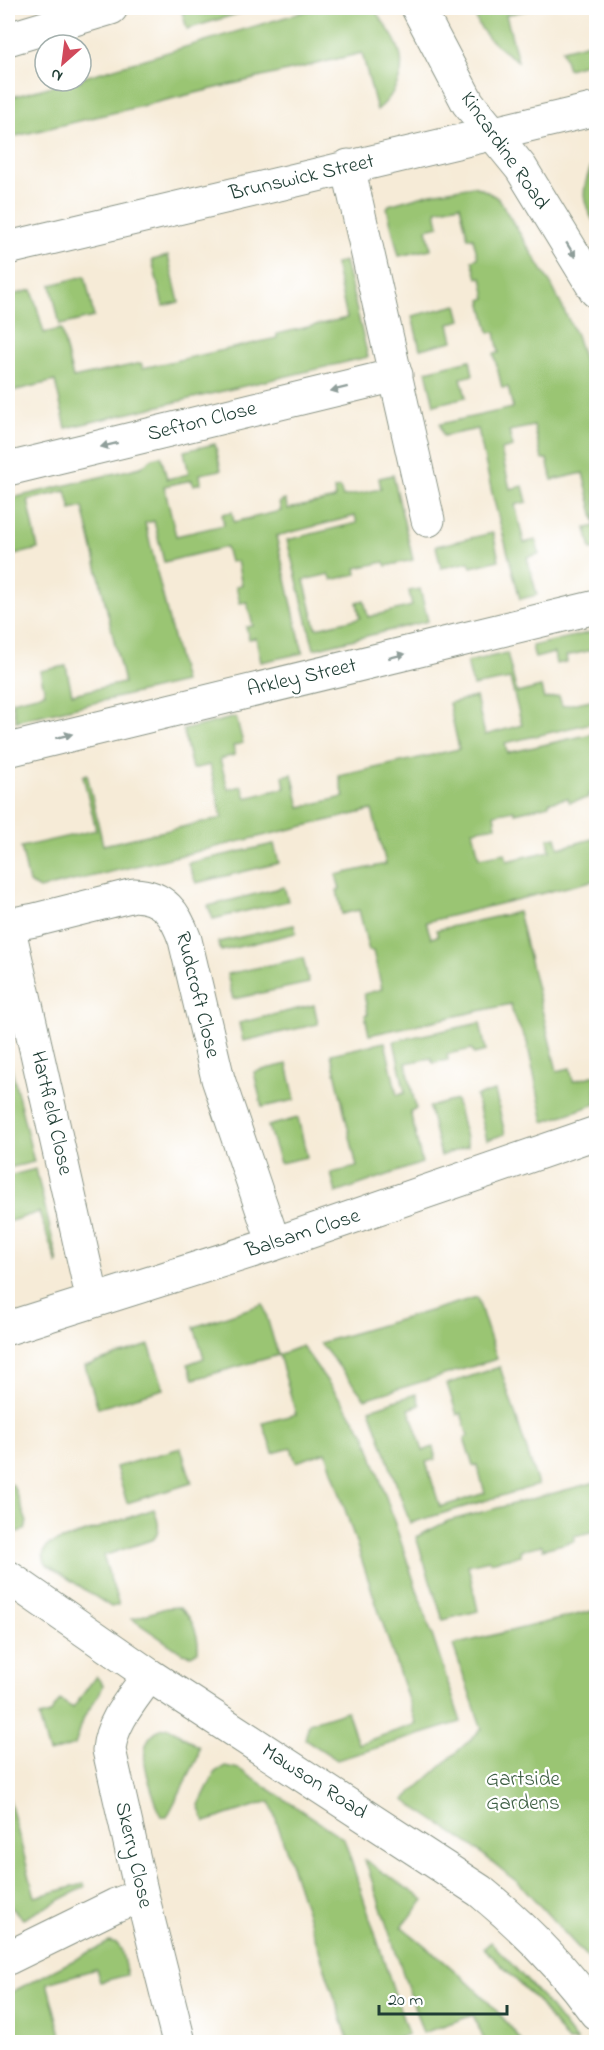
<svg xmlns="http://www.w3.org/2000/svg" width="604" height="2050" font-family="'Indie Flower',sans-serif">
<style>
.green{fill:#9ac573;stroke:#5c8154;stroke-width:1.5}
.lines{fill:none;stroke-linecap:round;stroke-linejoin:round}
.minor-casing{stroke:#8a9486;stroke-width:35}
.minor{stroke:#fff;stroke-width:33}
.oneway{fill:#8f9e9a}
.labels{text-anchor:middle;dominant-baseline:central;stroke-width:4.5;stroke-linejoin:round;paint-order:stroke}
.street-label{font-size:21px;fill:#1f3d34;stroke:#fff}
.park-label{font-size:21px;fill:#3e5f44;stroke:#fff}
</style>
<rect width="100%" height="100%" fill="#fff"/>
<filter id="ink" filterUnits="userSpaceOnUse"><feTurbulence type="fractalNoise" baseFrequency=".0167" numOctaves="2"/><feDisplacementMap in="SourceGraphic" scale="12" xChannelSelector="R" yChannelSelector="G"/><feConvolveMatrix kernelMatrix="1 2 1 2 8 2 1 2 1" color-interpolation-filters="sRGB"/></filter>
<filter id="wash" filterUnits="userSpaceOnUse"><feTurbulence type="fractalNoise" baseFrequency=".008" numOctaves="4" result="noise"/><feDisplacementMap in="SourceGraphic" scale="24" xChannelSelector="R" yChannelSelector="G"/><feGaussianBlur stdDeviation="1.35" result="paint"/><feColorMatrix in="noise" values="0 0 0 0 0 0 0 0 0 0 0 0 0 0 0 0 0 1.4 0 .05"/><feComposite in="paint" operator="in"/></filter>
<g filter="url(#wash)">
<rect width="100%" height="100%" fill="#f6ebd7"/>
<!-- green -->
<path class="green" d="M 181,8 L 249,8 L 250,10 L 187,29 Z
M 316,8 L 373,8 C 390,31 411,55 397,84 C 391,96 387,102 377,110 L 362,53 L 8,138 L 8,98 L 71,81 L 81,81 L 81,78 Z
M 473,8 L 536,8 L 506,15 L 518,61 C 498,48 477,33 473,8 Z
M 596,41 L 596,61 L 568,69 L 562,50 Z
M 596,163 L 596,226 C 581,200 581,191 592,164 Z
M 473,186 L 482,189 L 498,198 L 552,286 L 576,335 L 596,399 L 596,549 L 591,550 L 586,528 L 596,526 L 583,473 L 552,480 L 547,459 L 542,459 L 534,426 L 509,431 L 513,447 L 501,450 L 510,489 L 523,486 L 527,502 L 515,505 L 524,543 L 536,540 L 539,554 L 527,557 L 537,595 L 520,599 L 492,493 L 478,429 L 443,436 L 440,424 L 513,408 L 508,387 L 502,388 L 494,354 L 499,353 L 495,332 L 489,332 L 481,300 L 486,298 L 482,277 L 477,278 L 472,260 L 478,258 L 473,238 L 468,238 L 460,205 L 436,210 L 439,226 L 427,229 L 431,249 L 399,256 L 387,208 L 389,205 L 431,193 Z
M 168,256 L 179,302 L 163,306 L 152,260 Z
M 345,261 L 368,357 L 66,428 L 55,381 L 8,392 L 8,296 L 32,290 L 44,333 L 61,329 L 73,378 L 141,363 L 143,368 L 277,338 L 277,334 L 347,318 L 335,264 Z
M 85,276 L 94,317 L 60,325 L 51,285 Z
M 457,305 L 461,320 L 449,324 L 453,341 L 420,349 L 412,316 Z
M 470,360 L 473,375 L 461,378 L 466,397 L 434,405 L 426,371 Z
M 215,444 L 221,470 L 200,474 L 201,483 L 193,485 L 192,480 L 164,486 L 176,536 L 224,525 L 222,514 L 232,512 L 234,522 L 281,511 L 279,502 L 285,500 L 288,509 L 335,499 L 334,489 L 340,488 L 343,497 L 381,489 L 379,478 L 393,475 L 413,560 L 386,566 L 384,562 L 356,568 L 357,574 L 332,580 L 329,574 L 304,580 L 316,628 L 360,618 L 357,602 L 364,600 L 368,617 L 412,606 L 409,591 L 420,589 L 428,621 L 314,649 L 287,540 L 357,523 L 355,516 L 276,536 L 303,653 L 261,662 L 256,638 L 249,639 L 246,627 L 253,626 L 247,602 L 240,603 L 236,586 L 242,585 L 237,561 L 230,562 L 226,547 L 164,562 L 154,521 L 145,523 L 184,682 L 16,721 L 12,701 L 45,693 L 40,671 L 66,666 L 72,694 L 124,683 L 83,507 L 71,510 L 66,491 L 28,500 L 38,549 L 14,555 L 8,532 L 8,499 L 141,467 L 153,458 L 161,456 L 167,479 L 189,474 L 184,451 Z
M 493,533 L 499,560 L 471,567 L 469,562 L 441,568 L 436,546 Z
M 596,631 L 596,656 L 594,656 L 592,650 L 566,656 L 567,662 L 556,664 L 554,653 L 535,658 L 532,646 Z
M 507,653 L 517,693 L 541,687 L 544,699 L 559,696 L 562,706 L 596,699 L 596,722 L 505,743 L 507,753 L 596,733 L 596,792 L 588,794 L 588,798 L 569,802 L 568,798 L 549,802 L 549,805 L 515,813 L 514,810 L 494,814 L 496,826 L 473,830 L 479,858 L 505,853 L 507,861 L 550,851 L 548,839 L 556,837 L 559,848 L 596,838 L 596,880 L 426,922 L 431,938 L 438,936 L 436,930 L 518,912 L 557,1071 L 570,1068 L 573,1081 L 596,1075 L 596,1104 L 544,1122 L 527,1042 L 513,1015 L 511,1004 L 369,1035 L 365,1015 L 368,1014 L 364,994 L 382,989 L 373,951 L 369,951 L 359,910 L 342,914 L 337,890 L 340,889 L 336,875 L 386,864 L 372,810 L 39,889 L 29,883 L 21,847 L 96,830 L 83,776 L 87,774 L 103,845 L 222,818 L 210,765 L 192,769 L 183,730 L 236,717 L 243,743 L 233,746 L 235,755 L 220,759 L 228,789 L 242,786 L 246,798 L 285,788 L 283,776 L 292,774 L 300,807 L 344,797 L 339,776 L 459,749 L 449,703 L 476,697 L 485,735 L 522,725 L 510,679 L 473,686 L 467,662 Z
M 274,844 L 279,863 L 196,883 L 188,863 Z
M 284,887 L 288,901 L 213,919 L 208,906 Z
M 294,925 L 296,933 L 221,951 L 218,942 Z
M 303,958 L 309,983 L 233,999 L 227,974 Z
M 314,1005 L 318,1024 L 243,1041 L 239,1023 Z
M 480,1023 L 486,1051 L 474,1054 L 472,1049 L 447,1054 L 448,1060 L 433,1063 L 431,1058 L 406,1063 L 416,1109 L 410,1111 L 422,1163 L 336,1193 L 331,1173 L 357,1167 L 331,1054 L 385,1042 L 397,1095 L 405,1093 L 394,1041 Z
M 8,1053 L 34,1162 L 8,1168 Z
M 287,1064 L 295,1100 L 262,1107 L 254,1072 Z
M 495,1091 L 505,1134 L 487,1140 L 476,1096 Z
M 456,1100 L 468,1146 L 441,1156 L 429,1107 Z
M 298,1118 L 307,1157 L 280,1163 L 268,1126 Z
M 36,1169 L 58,1263 L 57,1264 L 39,1212 L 8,1222 L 8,1176 Z
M 477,1297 L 497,1359 L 365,1399 L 320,1343 Z
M 263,1304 L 278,1355 L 302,1346 L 365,1434 L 461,1722 L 337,1760 L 305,1739 L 309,1723 L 347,1711 L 358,1744 L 416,1724 L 326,1452 L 296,1462 L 291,1448 L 273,1453 L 263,1423 L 296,1414 L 279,1355 L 194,1379 L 188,1364 L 204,1358 L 194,1327 Z
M 149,1345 L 164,1389 L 98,1408 L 85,1366 Z
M 500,1367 L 538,1485 L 410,1523 L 370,1409 L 416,1394 L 420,1405 L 409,1409 L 423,1451 L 433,1447 L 436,1459 L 426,1462 L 440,1507 L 485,1493 L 477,1465 L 473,1466 L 464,1438 L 468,1436 L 461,1413 L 457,1415 L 447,1384 Z
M 181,1448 L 192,1483 L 127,1503 L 116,1467 Z
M 596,1482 L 596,1533 L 595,1531 L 574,1536 L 575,1541 L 543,1549 L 542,1545 L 520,1550 L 521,1555 L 490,1562 L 489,1560 L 468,1565 L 478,1611 L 443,1620 L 416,1537 L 448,1521 Z
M 8,1483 L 13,1485 L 27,1522 L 25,1530 L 13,1533 L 8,1530 Z
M 154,1509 C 158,1521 161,1528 154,1539 L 103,1556 L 119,1605 L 111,1607 L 46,1564 C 42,1557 43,1552 48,1545 Z
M 178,1607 C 192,1615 199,1635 198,1651 L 191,1655 L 182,1653 L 132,1619 L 166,1608 Z
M 596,1610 L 596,1967 L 521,1885 L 471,1845 L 404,1800 L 482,1729 L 453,1645 Z
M 96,1676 L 103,1685 L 101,1691 L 84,1717 L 75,1745 L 49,1753 L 39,1717 L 50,1714 L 60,1700 L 73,1708 Z
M 168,1727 L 199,1747 L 198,1757 L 167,1817 L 161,1817 C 153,1791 125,1735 168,1727 Z
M 225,1766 L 239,1769 L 344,1839 L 408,2034 L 387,2041 L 387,2042 L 349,2042 L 270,1801 L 205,1822 L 199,1805 L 215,1772 Z
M 8,1794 L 35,1897 L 84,1884 L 85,1887 L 23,1919 L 8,1904 Z
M 365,1860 L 424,1900 L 402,1927 C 445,1962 490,1997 522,2042 L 485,2042 L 473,2015 L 423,2033 Z
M 109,1942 L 117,1944 L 121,1949 L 127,1975 L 100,1982 L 96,1969 L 47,1983 L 63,2042 L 19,2042 L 8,1994 Z
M 491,1942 L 542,1997 L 577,2042 L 568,2042 L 537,2001 L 484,1948 Z"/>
</g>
<g filter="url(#ink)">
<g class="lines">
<!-- minor casing -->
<g class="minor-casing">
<path id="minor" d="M 418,8 L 468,103 L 521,168 L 596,291
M 8,39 L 111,8
M 348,166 L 428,520
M 8,248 L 596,109
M 8,469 L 396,375
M 8,750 L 596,607
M 8,925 L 35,920 L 134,895 C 164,896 176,914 185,940 L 218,1079 L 274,1244
M 8,925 L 93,1301
M 8,1328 L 274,1244 L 596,1133
M 8,1577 L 149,1675 L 480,1891 C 524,1927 563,1967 596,2013
M 149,1675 C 134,1697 111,1722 109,1750 L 142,1895 L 179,2042
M 8,1958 L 116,1905 L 142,1895"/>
</g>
<!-- minor -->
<use href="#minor" class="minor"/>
</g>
<!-- one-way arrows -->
<defs><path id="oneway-solid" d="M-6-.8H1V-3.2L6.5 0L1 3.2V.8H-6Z" transform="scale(1.5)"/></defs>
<g class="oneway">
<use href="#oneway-solid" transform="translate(571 250) rotate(58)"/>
<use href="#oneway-solid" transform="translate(339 389) rotate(166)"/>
<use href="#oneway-solid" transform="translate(109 445) rotate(166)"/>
<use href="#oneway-solid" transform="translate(397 656) rotate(-14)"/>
<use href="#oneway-solid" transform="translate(64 736) rotate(-14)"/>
</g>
</g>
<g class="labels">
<!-- street labels -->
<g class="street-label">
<text transform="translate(504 151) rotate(55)">Kincardine Road</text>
<text transform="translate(302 178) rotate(-13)">Brunswick Street</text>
<text transform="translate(202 422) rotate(-14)">Sefton Close</text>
<text transform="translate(302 678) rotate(-13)">Arkley Street</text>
<text transform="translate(197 995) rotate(76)">Rudcroft Close</text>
<text transform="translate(51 1113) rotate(77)">Hartfield Close</text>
<text transform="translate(303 1234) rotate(-18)">Balsam Close</text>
<text transform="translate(314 1782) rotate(33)">Mawson Road</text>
<text transform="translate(133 1855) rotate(77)">Skerry Close</text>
</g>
<!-- park labels -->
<g class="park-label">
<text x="523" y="1780">Gartside<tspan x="523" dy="24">Gardens</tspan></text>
</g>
</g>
<!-- margin -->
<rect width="604" height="2050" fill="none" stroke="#fff" stroke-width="30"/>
<!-- north arrow -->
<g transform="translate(63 63) rotate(208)"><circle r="28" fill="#ffffff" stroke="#a5b1ae" stroke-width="1.5"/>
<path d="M0-4.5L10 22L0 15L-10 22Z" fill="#d1495b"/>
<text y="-9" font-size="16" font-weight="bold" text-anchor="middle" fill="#1f3d34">N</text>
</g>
<!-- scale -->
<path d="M379 2005v9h128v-9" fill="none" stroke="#1f3d34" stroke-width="3"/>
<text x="388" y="2005" font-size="18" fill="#1f3d34" stroke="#ffffff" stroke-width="4.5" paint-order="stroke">20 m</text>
</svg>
